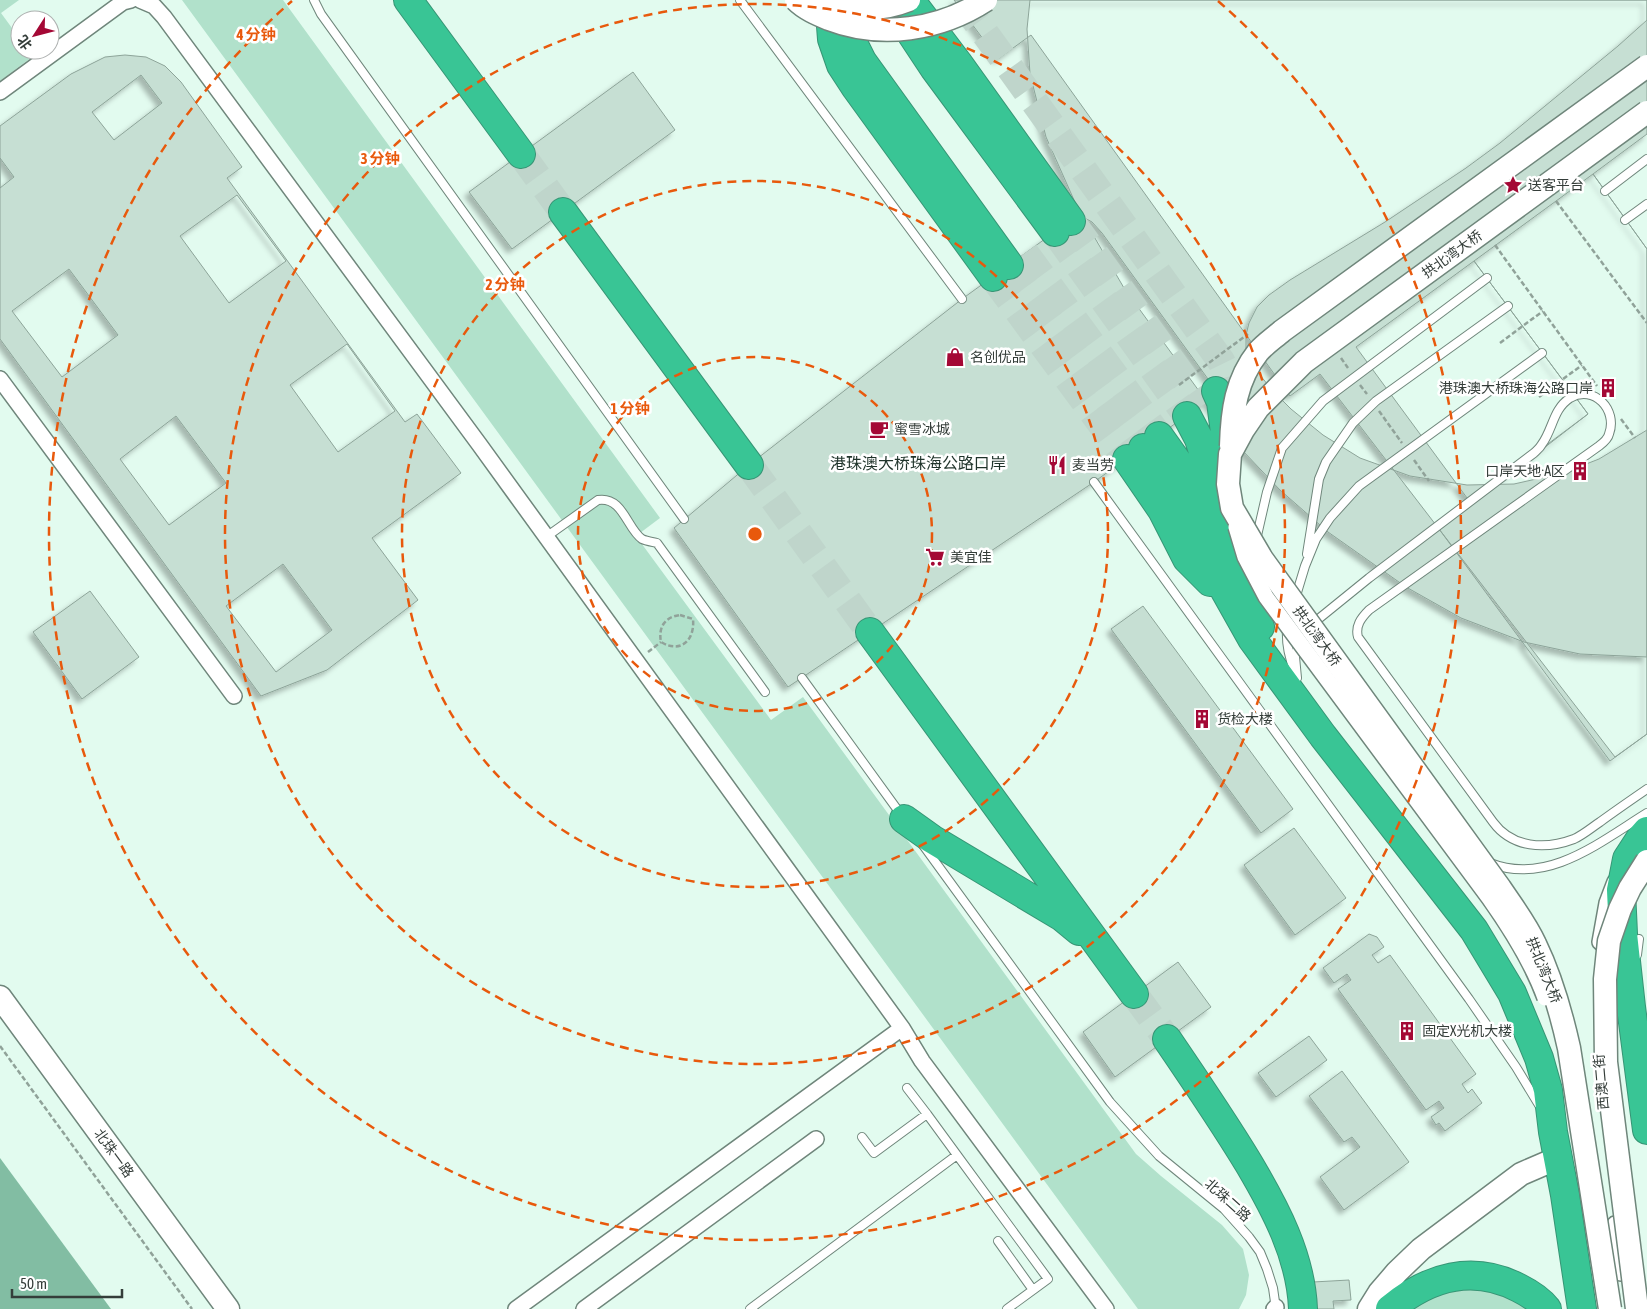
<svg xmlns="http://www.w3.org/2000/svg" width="1647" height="1309" font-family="'Asap Condensed','Noto Sans SC',sans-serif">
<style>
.green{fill:#b1e1cb}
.water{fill:#82bda3}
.building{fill:#c6dfd3;stroke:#8da499;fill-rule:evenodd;filter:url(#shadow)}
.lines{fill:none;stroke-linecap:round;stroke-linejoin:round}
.highway-tunnel{stroke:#bfd5cb;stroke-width:28;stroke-dasharray:28 14;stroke-linecap:butt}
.lane-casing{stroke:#6f867b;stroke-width:10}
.street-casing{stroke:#6f867b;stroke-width:18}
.secondary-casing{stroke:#6f867b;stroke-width:25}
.highway-casing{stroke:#379575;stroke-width:30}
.path{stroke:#90a299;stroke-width:2.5;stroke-dasharray:5 2.5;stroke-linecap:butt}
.lane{stroke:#fff;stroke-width:8}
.street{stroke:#fff;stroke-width:15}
.secondary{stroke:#fff;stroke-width:22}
.highway{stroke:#39c595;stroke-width:28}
.street-bridge-casing{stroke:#6f867b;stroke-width:18;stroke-linecap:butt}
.secondary-bridge-casing{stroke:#6f867b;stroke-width:25;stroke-linecap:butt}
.street-bridge{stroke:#fff;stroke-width:15}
.secondary-bridge{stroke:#fff;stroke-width:22}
.ring{fill:none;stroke:#e8590c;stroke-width:2.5;stroke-dasharray:9 6}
.labels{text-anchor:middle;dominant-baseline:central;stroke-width:5;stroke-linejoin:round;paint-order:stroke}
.poi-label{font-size:14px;fill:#343d39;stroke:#fff;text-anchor:start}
.street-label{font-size:14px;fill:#343d39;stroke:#fff}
.quarter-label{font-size:16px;fill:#1f332a;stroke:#fff}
.centre{fill:#e8590c;stroke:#fff;stroke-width:2.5}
.ring-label{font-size:15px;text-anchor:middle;font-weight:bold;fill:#e8590c;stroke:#fff;stroke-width:5;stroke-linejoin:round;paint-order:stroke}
</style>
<defs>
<filter id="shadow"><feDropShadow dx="-4.5" dy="4.5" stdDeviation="2.5" flood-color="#0004"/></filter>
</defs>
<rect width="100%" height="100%" fill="#e2fbef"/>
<!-- green -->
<path class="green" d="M 0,0 L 19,0 L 1,13 L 20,39 L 20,50 L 28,50 L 32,57 L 0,81 Z
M 182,0 L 283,0 L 660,518 L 636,536 L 771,720 L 803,697 L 1136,1154 L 1161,1176 L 1222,1225 L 1243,1249 L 1249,1275 L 1246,1295 L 1239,1309 L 1138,1309 Z
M 1486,1283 L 1536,1309 L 1406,1309 L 1421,1296 Z"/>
<!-- water -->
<path class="water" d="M 0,1158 L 111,1309 L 0,1309 Z"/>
<!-- building -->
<path class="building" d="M 954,0 L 1647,0 L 1647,134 L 1593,174 L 1647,249 L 1647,734 L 1610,761 L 1439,529 L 1320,374 L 1290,396 L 1031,35 L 998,59 ZM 1474,261 L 1588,414 L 1470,502 L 1356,347 Z
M 1030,0 L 1647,0 L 1647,20 L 1618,46 L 1500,143 L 1466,168 L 1385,222 L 1290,280 L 1269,295 L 1257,307 L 1249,323 L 1246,335 L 1246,348 L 1256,370 L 1272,390 L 1291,409 L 1323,435 L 1360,458 L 1410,476 L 1467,485 L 1514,484 L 1563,473 L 1599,459 L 1647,430 L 1647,657 L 1580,654 L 1524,642 L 1461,618 L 1406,587 L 1328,532 L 1280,490 L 1242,450 L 1124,288 L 1078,209 L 1046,137 L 1030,74 L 1027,29 Z
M 125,55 L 146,57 L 165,66 L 181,82 L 242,167 L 227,178 L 405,422 L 417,414 L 461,473 L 372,538 L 418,600 L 327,670 L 261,696 L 0,339 L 0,126 L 71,74 L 105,57 Z
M 633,72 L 675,130 L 512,249 L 469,192 Z
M 141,75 L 162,103 L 114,140 L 92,112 Z
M 0,158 L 14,177 L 0,188 Z
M 1593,174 L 1647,249 L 1647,734 L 1615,757 L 1439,529 L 1588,414 L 1474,261 Z
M 237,195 L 286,261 L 229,303 L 180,236 Z
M 1083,217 L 1092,222 L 1102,233 L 1208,379 L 1212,386 L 1208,400 L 1094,482 L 788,687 L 674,528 L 749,465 L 962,299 L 1067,223 Z
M 69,269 L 118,335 L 62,377 L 12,311 Z
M 347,344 L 395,411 L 338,452 L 290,385 Z
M 176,416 L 226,483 L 169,525 L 120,459 Z
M 283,564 L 332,630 L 276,672 L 226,606 Z
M 90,591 L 139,657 L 82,699 L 33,632 Z
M 1143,606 L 1293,809 L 1261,833 L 1111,629 Z
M 1294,828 L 1346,898 L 1295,935 L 1244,865 Z
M 1369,934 L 1377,937 L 1384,947 L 1372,955 L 1378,963 L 1390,955 L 1476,1074 L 1462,1084 L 1468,1093 L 1472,1089 L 1482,1103 L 1445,1131 L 1439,1123 L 1436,1125 L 1431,1117 L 1444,1108 L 1439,1101 L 1426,1110 L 1338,989 L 1351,980 L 1347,974 L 1334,983 L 1323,968 Z
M 1178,962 L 1211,1007 L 1115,1077 L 1083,1032 Z
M 1309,1036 L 1327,1060 L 1276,1097 L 1258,1073 Z
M 1342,1071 L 1409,1162 L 1344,1210 L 1320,1177 L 1360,1147 L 1352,1137 L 1344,1142 L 1309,1096 Z
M 1349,1280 L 1351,1300 L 1333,1301 L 1334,1309 L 1315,1309 L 1313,1282 Z"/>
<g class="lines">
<!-- highway-tunnel -->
<path class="highway-tunnel" d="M 961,0 L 1221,361 C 1233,384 1230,393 1227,417
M 521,154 L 563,212
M 1071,221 L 1203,405
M 1055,232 L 1187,416
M 1025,253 L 1159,436
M 1009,265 L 1143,448
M 993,277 L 1127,459
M 749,465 L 870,632
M 1134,994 L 1167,1039"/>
<!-- lane casing -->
<g class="lane-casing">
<path id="lane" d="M 314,0 L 321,14 L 684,519
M 740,0 L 962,299
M 1605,191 L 1647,159
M 1625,220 L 1647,204
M 1094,482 L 1469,999 L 1516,1067 L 1539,1105
M 546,537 L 598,500 C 623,496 627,529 642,539 C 646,541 653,542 657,543 L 765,692
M 1256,540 L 1267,492 L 1282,448 L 1323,401 L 1487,278
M 1307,554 L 1319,479 L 1326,462 L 1353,423 L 1376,401 L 1508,306
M 1295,599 L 1305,566 L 1316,539 L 1330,518 L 1359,486 L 1542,353
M 1311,625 L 1369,578 L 1534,453 C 1537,450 1540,448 1542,444 C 1553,429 1553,409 1570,398 C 1594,384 1618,410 1609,434 C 1608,439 1603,443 1599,446 L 1369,610 C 1361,618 1355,626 1358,637 L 1493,822 C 1512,848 1545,850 1574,839 C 1583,835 1591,828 1600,822 C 1615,811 1631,800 1647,789
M 1287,626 C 1286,642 1288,655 1294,669
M 802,678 L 902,816
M 1297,678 L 1295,657 L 1298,642
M 923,845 L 1110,1102 L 1159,1156 L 1224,1209 L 1249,1237 L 1260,1252 L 1267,1269 L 1273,1288 L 1276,1309
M 1490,863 C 1547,886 1600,842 1647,813
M 1637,955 L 1639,939
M 907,1088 L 927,1114
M 862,1137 L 874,1153 L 927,1114 L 957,1155
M 998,1241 L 1033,1290 L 1007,1309
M 750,1309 L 957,1155 L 1048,1279 L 1033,1290"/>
</g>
<!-- street casing -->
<g class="street-casing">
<path id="street" d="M 140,0 L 154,6 L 164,17 L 479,444 L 902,1028 L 922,1061 L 1106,1309
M 0,92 L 123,2 L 131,0
M 0,379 L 234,696
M 1600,942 L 1607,903 L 1615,882
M 1615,1224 L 1621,1273
M 516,1309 L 902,1028
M 584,1309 L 816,1139
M 1274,1309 L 1276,1307"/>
</g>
<!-- secondary casing -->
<g class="secondary-casing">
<path id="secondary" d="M 0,997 L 228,1309
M 1369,1309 L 1379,1293 L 1397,1272 L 1421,1249 L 1521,1174 L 1558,1158"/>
</g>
<!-- highway casing -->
<g class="highway-casing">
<path id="highway" d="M 408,0 L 521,154
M 829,0 L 832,39 L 841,65 L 856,88 L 993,277
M 889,0 L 934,68 L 1055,232
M 914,5 L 958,63 L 1071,221
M 847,11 L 852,41 L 862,61 L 1009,265
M 563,212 L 749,465
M 1216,391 L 1221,402 L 1227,448
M 1187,416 L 1199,439 L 1243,579 L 1260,627
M 1159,436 L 1194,485 L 1201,500 L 1209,545 L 1217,570 L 1225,591 L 1252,639 L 1323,736 L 1474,930 L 1512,993 L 1539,1058 L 1548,1090 L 1553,1132 L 1565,1195 L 1582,1309
M 1143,448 C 1164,478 1186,502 1192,540
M 1127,459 L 1162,510 L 1187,559 L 1210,582
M 870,632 L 1134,994
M 904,819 L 932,839 L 1062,917 L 1079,931
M 1647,831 L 1640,839 L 1627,859 L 1621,890 L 1623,934 L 1631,1007 L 1647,1130
M 1167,1039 C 1195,1080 1223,1121 1249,1164 C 1275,1208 1301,1256 1303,1309
M 1390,1309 C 1428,1277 1473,1264 1519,1288 C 1529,1293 1540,1300 1547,1309"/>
</g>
<!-- path -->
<path class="path" d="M 1556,201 L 1647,323
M 1495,245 L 1597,386
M 1500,343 L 1543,311
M 1341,358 L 1348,368
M 1179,385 L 1248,334
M 1360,385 L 1367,394
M 1539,397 L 1582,365
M 1379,411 L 1402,443
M 1621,419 L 1635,438
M 1414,460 L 1429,481
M 680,615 L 693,619 C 695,640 681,654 661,642 C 658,627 665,617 680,615 Z
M 648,652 L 661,642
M 0,1046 L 192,1309"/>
<!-- lane -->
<use href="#lane" class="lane"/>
<!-- street -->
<use href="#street" class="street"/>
<!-- secondary -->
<use href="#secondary" class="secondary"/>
<!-- highway -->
<use href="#highway" class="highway"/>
<!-- street-bridge casing -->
<g class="street-bridge-casing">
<path id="street-bridge" d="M 1236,527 L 1245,557 L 1266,597 L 1489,898 C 1511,929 1532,962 1545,998"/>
</g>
<!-- secondary-bridge casing -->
<g class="secondary-bridge-casing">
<path id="secondary-bridge" d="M 796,0 C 805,9 817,14 829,19 C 881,39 940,30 986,0
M 823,0 C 852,11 879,12 909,0
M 1231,446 C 1232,411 1236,380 1258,352 C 1265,344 1274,338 1282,331 L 1647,66
M 1610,1309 L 1569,1048 C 1561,1012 1551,977 1535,944 C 1526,924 1512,906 1500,888 L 1262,559 L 1232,508 L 1228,484 L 1230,454 L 1243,430 L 1258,408 L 1304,362 L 1647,112
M 1637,1309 L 1606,1062 L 1605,979 L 1609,941 L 1620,909 L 1630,888 L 1647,861"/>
</g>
<!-- street-bridge -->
<use href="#street-bridge" class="street-bridge"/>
<!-- secondary-bridge -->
<use href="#secondary-bridge" class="secondary-bridge"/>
</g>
<!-- distance rings -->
<g class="ring">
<circle cx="755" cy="534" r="177"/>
<circle cx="755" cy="534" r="353"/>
<circle cx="755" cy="534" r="530"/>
<path d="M1218 1A706 706 0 1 1 292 1"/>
</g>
<!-- icons -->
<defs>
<g id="sight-bare" transform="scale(1.5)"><path d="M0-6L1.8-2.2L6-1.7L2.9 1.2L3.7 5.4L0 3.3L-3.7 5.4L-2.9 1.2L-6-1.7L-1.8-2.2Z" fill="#a40835" stroke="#fff" stroke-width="2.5" paint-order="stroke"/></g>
<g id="shop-bare" transform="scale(1.5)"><path d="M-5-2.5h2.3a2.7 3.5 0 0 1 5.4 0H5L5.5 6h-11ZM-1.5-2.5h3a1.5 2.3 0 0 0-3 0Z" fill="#a40835" stroke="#fff" stroke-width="2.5" paint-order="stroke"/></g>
<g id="building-bare" transform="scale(1.5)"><path d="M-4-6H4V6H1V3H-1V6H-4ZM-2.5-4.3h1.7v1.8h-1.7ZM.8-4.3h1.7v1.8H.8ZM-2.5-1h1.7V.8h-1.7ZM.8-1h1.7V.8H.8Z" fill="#a40835" stroke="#fff" stroke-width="2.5" paint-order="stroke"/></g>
<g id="cafe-bare" transform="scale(1.5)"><path d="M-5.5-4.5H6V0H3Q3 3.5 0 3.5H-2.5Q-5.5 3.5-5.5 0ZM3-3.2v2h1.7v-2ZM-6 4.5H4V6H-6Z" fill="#a40835" stroke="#fff" stroke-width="2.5" paint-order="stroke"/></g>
<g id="restaurant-bare" transform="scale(1.5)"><path d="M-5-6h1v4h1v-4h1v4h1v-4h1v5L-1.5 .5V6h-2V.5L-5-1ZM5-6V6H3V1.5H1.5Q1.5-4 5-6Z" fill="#a40835" stroke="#fff" stroke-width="2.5" paint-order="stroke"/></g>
<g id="supermarket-bare" transform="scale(1.5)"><path d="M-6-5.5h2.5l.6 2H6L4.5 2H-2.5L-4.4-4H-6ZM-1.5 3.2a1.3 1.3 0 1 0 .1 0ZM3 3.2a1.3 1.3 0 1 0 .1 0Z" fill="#a40835" stroke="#fff" stroke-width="2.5" paint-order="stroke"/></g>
</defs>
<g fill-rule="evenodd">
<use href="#sight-bare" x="1513" y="185"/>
<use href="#shop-bare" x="955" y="357"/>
<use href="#building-bare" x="1608" y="388"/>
<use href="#cafe-bare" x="879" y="429"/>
<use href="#restaurant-bare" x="1057" y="465"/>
<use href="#building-bare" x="1580" y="471"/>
<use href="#supermarket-bare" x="935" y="557"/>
<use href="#building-bare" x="1202" y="719"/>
<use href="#building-bare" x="1407" y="1031"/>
</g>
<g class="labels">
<!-- poi labels -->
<g class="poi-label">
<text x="1528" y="185">送客平台</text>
<text x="970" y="357">名创优品</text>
<text x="1593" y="388" text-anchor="end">港珠澳大桥珠海公路口岸</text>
<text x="894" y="429">蜜雪冰城</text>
<text x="1072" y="465">麦当劳</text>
<text x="1565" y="471" text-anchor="end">口岸天地·A区</text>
<text x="950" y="557">美宜佳</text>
<text x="1217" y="719">货检大楼</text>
<text x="1422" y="1031">固定X光机大楼</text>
</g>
<!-- street labels -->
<g class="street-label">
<text transform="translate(1452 254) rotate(-36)">拱北湾大桥</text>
<text transform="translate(1317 636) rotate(54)">拱北湾大桥</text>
<text transform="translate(1544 970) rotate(68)">拱北湾大桥</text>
<text transform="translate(1601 1082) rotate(-95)">西澳二街</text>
<text transform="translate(114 1153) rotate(54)">北珠一路</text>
<text transform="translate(1228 1200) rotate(42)">北珠二路</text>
</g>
<!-- quarter labels -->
<g class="quarter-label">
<text x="918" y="463">港珠澳大桥珠海公路口岸</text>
</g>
</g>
<circle cx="755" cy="534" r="8" class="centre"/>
<g class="ring-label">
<text x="256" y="40">4 分钟</text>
<text x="380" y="164">3 分钟</text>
<text x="505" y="290">2 分钟</text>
<text x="630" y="414">1 分钟</text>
</g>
<!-- north arrow -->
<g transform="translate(35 35) rotate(234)"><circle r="24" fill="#ffffff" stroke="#aeb1b0"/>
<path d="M0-4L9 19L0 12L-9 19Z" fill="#a40835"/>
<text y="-8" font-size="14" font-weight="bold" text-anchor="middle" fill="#343d39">北</text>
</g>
<!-- scale -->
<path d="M12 1289v8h110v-8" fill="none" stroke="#343d39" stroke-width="2.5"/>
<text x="20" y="1289" font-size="15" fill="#343d39" stroke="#ffffff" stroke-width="4" paint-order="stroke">50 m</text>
</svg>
